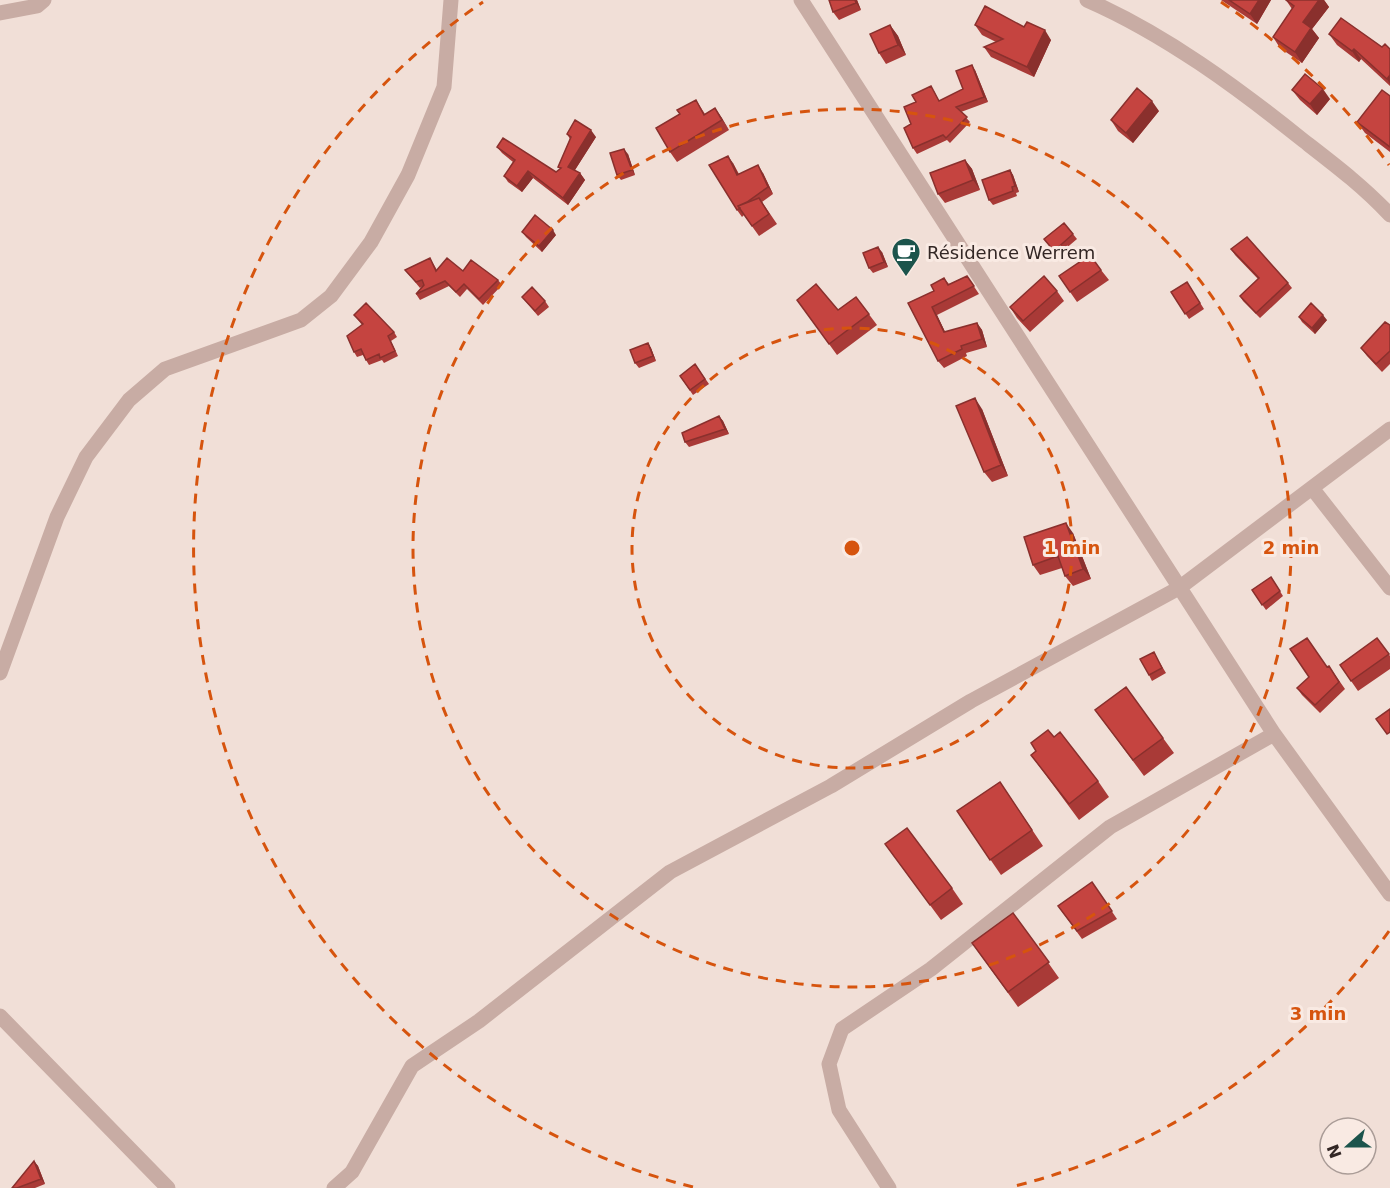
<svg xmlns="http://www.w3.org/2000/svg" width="1390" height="1188" font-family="'DejaVu Sans',sans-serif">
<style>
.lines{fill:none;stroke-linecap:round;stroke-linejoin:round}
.minor{stroke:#c8aca4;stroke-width:15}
.wall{fill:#a93a37}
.shaded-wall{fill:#8a302d}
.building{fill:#c54440;stroke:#8a302d;stroke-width:1.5}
.ring{fill:none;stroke:#d6540e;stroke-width:3;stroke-dasharray:10 8}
.labels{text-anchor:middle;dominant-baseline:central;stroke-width:6;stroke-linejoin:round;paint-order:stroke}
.poi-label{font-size:18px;fill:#332725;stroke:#f9eae3;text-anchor:start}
.centre{fill:#d6540e;stroke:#f9eae3;stroke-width:3}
.ring-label{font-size:18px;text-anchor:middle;font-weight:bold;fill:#d6540e;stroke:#f9eae3;stroke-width:6;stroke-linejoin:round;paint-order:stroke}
</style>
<rect width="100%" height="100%" fill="#f1dfd7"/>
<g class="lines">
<!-- minor -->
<path class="minor" d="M 801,0 L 1274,734 L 1390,894
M 1087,0 C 1165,34 1238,88 1304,141 C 1335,165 1364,187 1390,215
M 0,13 L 37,6 L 44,0
M 1312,488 L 1390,588
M 0,673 L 57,517 L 86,457 L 129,400 L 165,369 L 301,320 L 331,296 L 371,242 L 408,175 L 444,87 L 451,0
M 0,1016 L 168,1188
M 334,1188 L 352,1172 L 412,1066 L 479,1021 L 670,872 L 831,786 L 971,701 L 1179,588 L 1390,429
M 889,1188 L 839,1110 L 829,1064 L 842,1029 L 931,969 L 1110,827 L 1274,734"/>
</g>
<!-- wall -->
<path class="wall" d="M 857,0 L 861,10 L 839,20 L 833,12 Z
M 1221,0 L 1271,0 L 1257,24 Z
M 1286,0 L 1324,0 L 1329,7 L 1312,29 L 1319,38 L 1302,63 L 1280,48 L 1273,37 L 1292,9 Z
M 890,25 L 898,36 L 906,55 L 886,64 L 879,53 Z
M 975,25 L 1024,27 L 1051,40 L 1034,77 L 991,57 L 984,47 L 996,42 L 982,35 Z
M 1329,34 L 1390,49 L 1390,86 L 1361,59 L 1359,62 L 1337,45 Z
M 975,70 L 988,102 L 961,112 L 970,122 L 950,143 L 947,140 L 917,154 L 913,148 L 911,124 L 916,102 L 934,91 L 939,101 L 963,89 Z
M 1292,90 L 1330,99 L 1317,115 L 1300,100 Z
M 1390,96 L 1390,152 L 1365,133 L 1357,122 Z
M 696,100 L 705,114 L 715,108 L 729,130 L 677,162 L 670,152 L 680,114 Z
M 1159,111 L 1133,143 L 1118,131 L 1111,120 Z
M 567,134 L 596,137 L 575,170 L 580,173 L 585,180 L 568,205 L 533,178 L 522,192 L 508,182 L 504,176 L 513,162 L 502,153 L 497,147 L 556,172 L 560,169 L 558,167 L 570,139 Z
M 628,154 L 635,175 L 621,180 L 617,175 Z
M 965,160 L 972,169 L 980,190 L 945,203 L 938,194 Z
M 733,163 L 739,174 L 763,173 L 773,194 L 762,202 L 777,224 L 759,236 L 744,215 L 742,217 L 737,210 Z
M 1010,170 L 1013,175 L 1019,192 L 1016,193 L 1017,196 L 993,205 L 989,200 Z
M 1064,223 L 1077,239 L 1057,256 L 1044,239 Z
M 522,232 L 556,235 L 542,252 L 526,237 Z
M 1231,249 L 1288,283 L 1292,288 L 1260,318 L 1243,301 L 1240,296 L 1258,279 L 1235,255 Z
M 882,252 L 888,267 L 873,273 L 869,268 Z
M 430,258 L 437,270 L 463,271 L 498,280 L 502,285 L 483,305 L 467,289 L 460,297 L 449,286 L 420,300 L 416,294 L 423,286 L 420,288 L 405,270 Z
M 1101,270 L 1109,280 L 1077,302 L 1059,276 Z
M 967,276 L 979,294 L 937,315 L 945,332 L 977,323 L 982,330 L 987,347 L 966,353 L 967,356 L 944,368 L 938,361 L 908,303 L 934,291 L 944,278 L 949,284 Z
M 1187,282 L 1204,309 L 1189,319 L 1171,292 Z
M 1057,291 L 1064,301 L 1030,332 L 1017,318 L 1010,307 Z
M 522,297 L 545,301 L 549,307 L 538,316 Z
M 856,297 L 877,325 L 837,355 L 797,300 L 838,310 Z
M 354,315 L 394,332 L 397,337 L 391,341 L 398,356 L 384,363 L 382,360 L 369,365 L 363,355 L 357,357 L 354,352 L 362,325 Z
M 1299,317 L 1327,320 L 1315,334 L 1302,322 Z
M 1390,325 L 1390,364 L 1382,372 L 1367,356 L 1361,348 Z
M 648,343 L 651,348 L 656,361 L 639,368 L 635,363 Z
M 695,364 L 709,384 L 693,395 L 680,376 Z
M 982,409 L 1008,476 L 992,482 L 984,472 Z
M 719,416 L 723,421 L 729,434 L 689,447 L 685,442 Z
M 1073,533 L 1091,579 L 1073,586 L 1065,576 L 1062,568 L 1040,575 L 1033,565 Z
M 1271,577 L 1283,596 L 1266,610 L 1252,590 Z
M 1377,638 L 1390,656 L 1390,669 L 1358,691 L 1340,665 Z
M 1157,658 L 1166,673 L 1152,681 L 1149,675 Z
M 1329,666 L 1345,689 L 1320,713 L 1302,695 L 1297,688 Z
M 1095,710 L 1163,738 L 1174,753 L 1144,776 Z
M 1054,737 L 1098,781 L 1109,797 L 1079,820 L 1031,755 Z
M 1000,782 L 1043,846 L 1001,875 L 957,811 Z
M 885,844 L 952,888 L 963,904 L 941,920 Z
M 1092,882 L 1117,919 L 1082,939 L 1058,906 Z
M 1013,913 L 1059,978 L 1018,1007 L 972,943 Z
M 34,1161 L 38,1166 L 45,1184 L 35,1188 L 12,1188 Z"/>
<!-- shaded-wall -->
<path class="shaded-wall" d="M 855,0 L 857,0 L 861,10 L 856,3 Z
M 1259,0 L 1271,0 L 1257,24 L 1250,14 Z
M 1319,0 L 1324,0 L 1329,7 L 1312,29 L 1319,38 L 1302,63 L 1295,52 L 1303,22 Z
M 890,25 L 898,36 L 906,55 L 898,45 Z
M 1045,30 L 1051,40 L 1034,77 L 1027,67 Z
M 1354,49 L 1361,59 L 1359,62 L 1352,51 Z
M 972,65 L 975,70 L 988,102 L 984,97 Z
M 1390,75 L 1390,84 L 1387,79 Z
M 1323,89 L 1330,99 L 1317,115 L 1310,104 Z
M 1152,101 L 1159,111 L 1133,143 L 1126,133 Z
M 715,108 L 722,118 L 729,130 L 722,120 Z
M 591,130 L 596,137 L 573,173 L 568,167 Z
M 624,149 L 628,154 L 635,175 L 632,170 Z
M 728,156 L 733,163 L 742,182 L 737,175 Z
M 965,160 L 972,169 L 980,190 L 973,180 Z
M 758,165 L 763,173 L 773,194 L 768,187 Z
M 1010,170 L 1013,175 L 1019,192 L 1015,186 Z
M 528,171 L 533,178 L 522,192 L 517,186 Z
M 580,173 L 585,180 L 568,205 L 563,198 Z
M 553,230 L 556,235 L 542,252 L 539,246 Z
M 878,247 L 882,252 L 888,267 L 884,262 Z
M 932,307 L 937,315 L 949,340 L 944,332 Z
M 1323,315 L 1327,320 L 1315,334 L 1312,328 Z
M 977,323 L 982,330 L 987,347 L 982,339 Z
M 648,343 L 651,348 L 656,361 L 653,356 Z
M 975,398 L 982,409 L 1008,476 L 1001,465 Z
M 719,416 L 723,421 L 729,434 L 725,429 Z
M 1066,523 L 1073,533 L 1091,579 L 1083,569 Z
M 34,1161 L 38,1166 L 45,1184 L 41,1179 Z"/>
<!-- building -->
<path class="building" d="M 829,0 L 855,0 L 856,3 L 833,12 Z
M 1229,0 L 1259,0 L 1250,14 Z
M 1286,0 L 1319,0 L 1303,22 L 1311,28 L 1295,52 L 1273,37 L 1294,6 Z
M 985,6 L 1024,27 L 1027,22 L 1045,30 L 1027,67 L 984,47 L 1003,39 L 975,25 Z
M 1341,18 L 1382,47 L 1385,44 L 1390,49 L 1390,75 L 1387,79 L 1354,49 L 1352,51 L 1329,34 Z
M 890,25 L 898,45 L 879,53 L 870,34 Z
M 972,65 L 984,97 L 956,107 L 967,117 L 946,138 L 943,135 L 913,148 L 904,128 L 911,124 L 904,107 L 916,102 L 912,95 L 931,86 L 939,101 L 963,89 L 956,71 Z
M 1305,74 L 1323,89 L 1310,104 L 1292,90 Z
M 1137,88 L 1152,101 L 1126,133 L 1111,120 Z
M 1382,90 L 1390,96 L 1390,147 L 1357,122 Z
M 696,100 L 704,115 L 715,108 L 722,120 L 670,152 L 656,128 L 680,114 L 677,110 Z
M 575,120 L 591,130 L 568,167 L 580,173 L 563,198 L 528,171 L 517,186 L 504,176 L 515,160 L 497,147 L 503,138 L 556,172 L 561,168 L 558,167 L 571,137 L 567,134 Z
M 624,149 L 632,170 L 617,175 L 610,153 Z
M 728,156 L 737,175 L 758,165 L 768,187 L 747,202 L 738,206 L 740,208 L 737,210 L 709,165 Z
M 965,160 L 973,180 L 938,194 L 930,173 Z
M 1010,170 L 1015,186 L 1012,187 L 1013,191 L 989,200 L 982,180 Z
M 759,198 L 769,214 L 752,226 L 738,206 Z
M 535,215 L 553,230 L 539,246 L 522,232 Z
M 1064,223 L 1073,234 L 1054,251 L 1044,239 Z
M 1247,237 L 1288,283 L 1256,313 L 1240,296 L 1259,278 L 1231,249 Z
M 878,247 L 884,262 L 869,268 L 863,253 Z
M 1090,255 L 1101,270 L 1070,292 L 1059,276 Z
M 430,258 L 436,271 L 447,258 L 463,271 L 471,260 L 498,280 L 479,299 L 464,284 L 456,292 L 445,281 L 416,294 L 424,285 L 422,280 L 416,282 L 405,270 Z
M 967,276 L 974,286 L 932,307 L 944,332 L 977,323 L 982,339 L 961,346 L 962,349 L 938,361 L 908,303 L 934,291 L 931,285 L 944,278 L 948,285 Z
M 1044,276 L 1057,291 L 1023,321 L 1010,307 Z
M 1187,282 L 1200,303 L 1185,314 L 1171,292 Z
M 816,284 L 838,310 L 856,297 L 869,314 L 829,344 L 797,300 Z
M 532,287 L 545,301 L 535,311 L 522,297 Z
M 366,303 L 394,332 L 388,336 L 395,351 L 380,358 L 379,354 L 366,360 L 361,349 L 354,352 L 347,336 L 363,324 L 354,315 Z
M 1311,303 L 1323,315 L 1312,328 L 1299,317 Z
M 1385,322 L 1390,325 L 1390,351 L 1376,364 L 1361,348 Z
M 648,343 L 653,356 L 635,363 L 630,350 Z
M 695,364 L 705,379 L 690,390 L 680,376 Z
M 975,398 L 1001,465 L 984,472 L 956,406 Z
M 719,416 L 725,429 L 685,442 L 682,433 Z
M 1066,523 L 1083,569 L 1065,576 L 1058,556 L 1033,565 L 1024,537 Z
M 1271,577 L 1280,591 L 1262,605 L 1252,590 Z
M 1307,638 L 1327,667 L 1329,666 L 1339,682 L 1315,705 L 1297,688 L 1309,677 L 1290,649 Z
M 1377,638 L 1389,654 L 1351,681 L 1340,665 Z
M 1154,652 L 1162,668 L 1149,675 L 1140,659 Z
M 1126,687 L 1163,738 L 1133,760 L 1095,710 Z
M 1390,709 L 1390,732 L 1387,734 L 1376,719 Z
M 1048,730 L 1054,737 L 1060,732 L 1098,781 L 1069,804 L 1031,755 L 1036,751 L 1031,743 Z
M 1000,782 L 1032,830 L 990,860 L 957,811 Z
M 907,828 L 952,888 L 930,905 L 885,844 Z
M 1092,882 L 1112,911 L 1077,931 L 1058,906 Z
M 1013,913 L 1049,962 L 1008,992 L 972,943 Z
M 34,1161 L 41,1179 L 17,1188 L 12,1188 Z"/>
<!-- distance rings -->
<g class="ring">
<circle cx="852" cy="548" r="220"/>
<circle cx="852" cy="548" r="439"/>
<path d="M1389 931A659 659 0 0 1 1011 1187M693 1187A659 659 0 0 1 483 2M1221 2A659 659 0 0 1 1389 165"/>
</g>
<!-- icons -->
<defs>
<g id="cafe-pin" transform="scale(1.5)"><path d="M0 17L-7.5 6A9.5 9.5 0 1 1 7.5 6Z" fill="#1c544c" stroke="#f9eae3"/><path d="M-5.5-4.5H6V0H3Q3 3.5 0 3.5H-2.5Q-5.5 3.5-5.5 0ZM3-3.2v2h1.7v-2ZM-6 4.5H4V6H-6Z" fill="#fff"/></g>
</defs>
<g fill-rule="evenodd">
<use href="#cafe-pin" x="906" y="252"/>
</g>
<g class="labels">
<!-- poi labels -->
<g class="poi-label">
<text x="927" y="252">Résidence Werrem</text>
</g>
</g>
<circle cx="852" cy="548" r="9" class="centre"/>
<g class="ring-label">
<text x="1072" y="554">1 min</text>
<text x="1291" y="554">2 min</text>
<text x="1318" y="1020">3 min</text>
</g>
<!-- north arrow -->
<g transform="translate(1348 1146) rotate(249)"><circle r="28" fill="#f9eae3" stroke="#aa9c97" stroke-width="1.5"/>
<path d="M0-4.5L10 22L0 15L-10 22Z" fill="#1c544c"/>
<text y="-9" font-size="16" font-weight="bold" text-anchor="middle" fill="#332725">N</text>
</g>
</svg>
